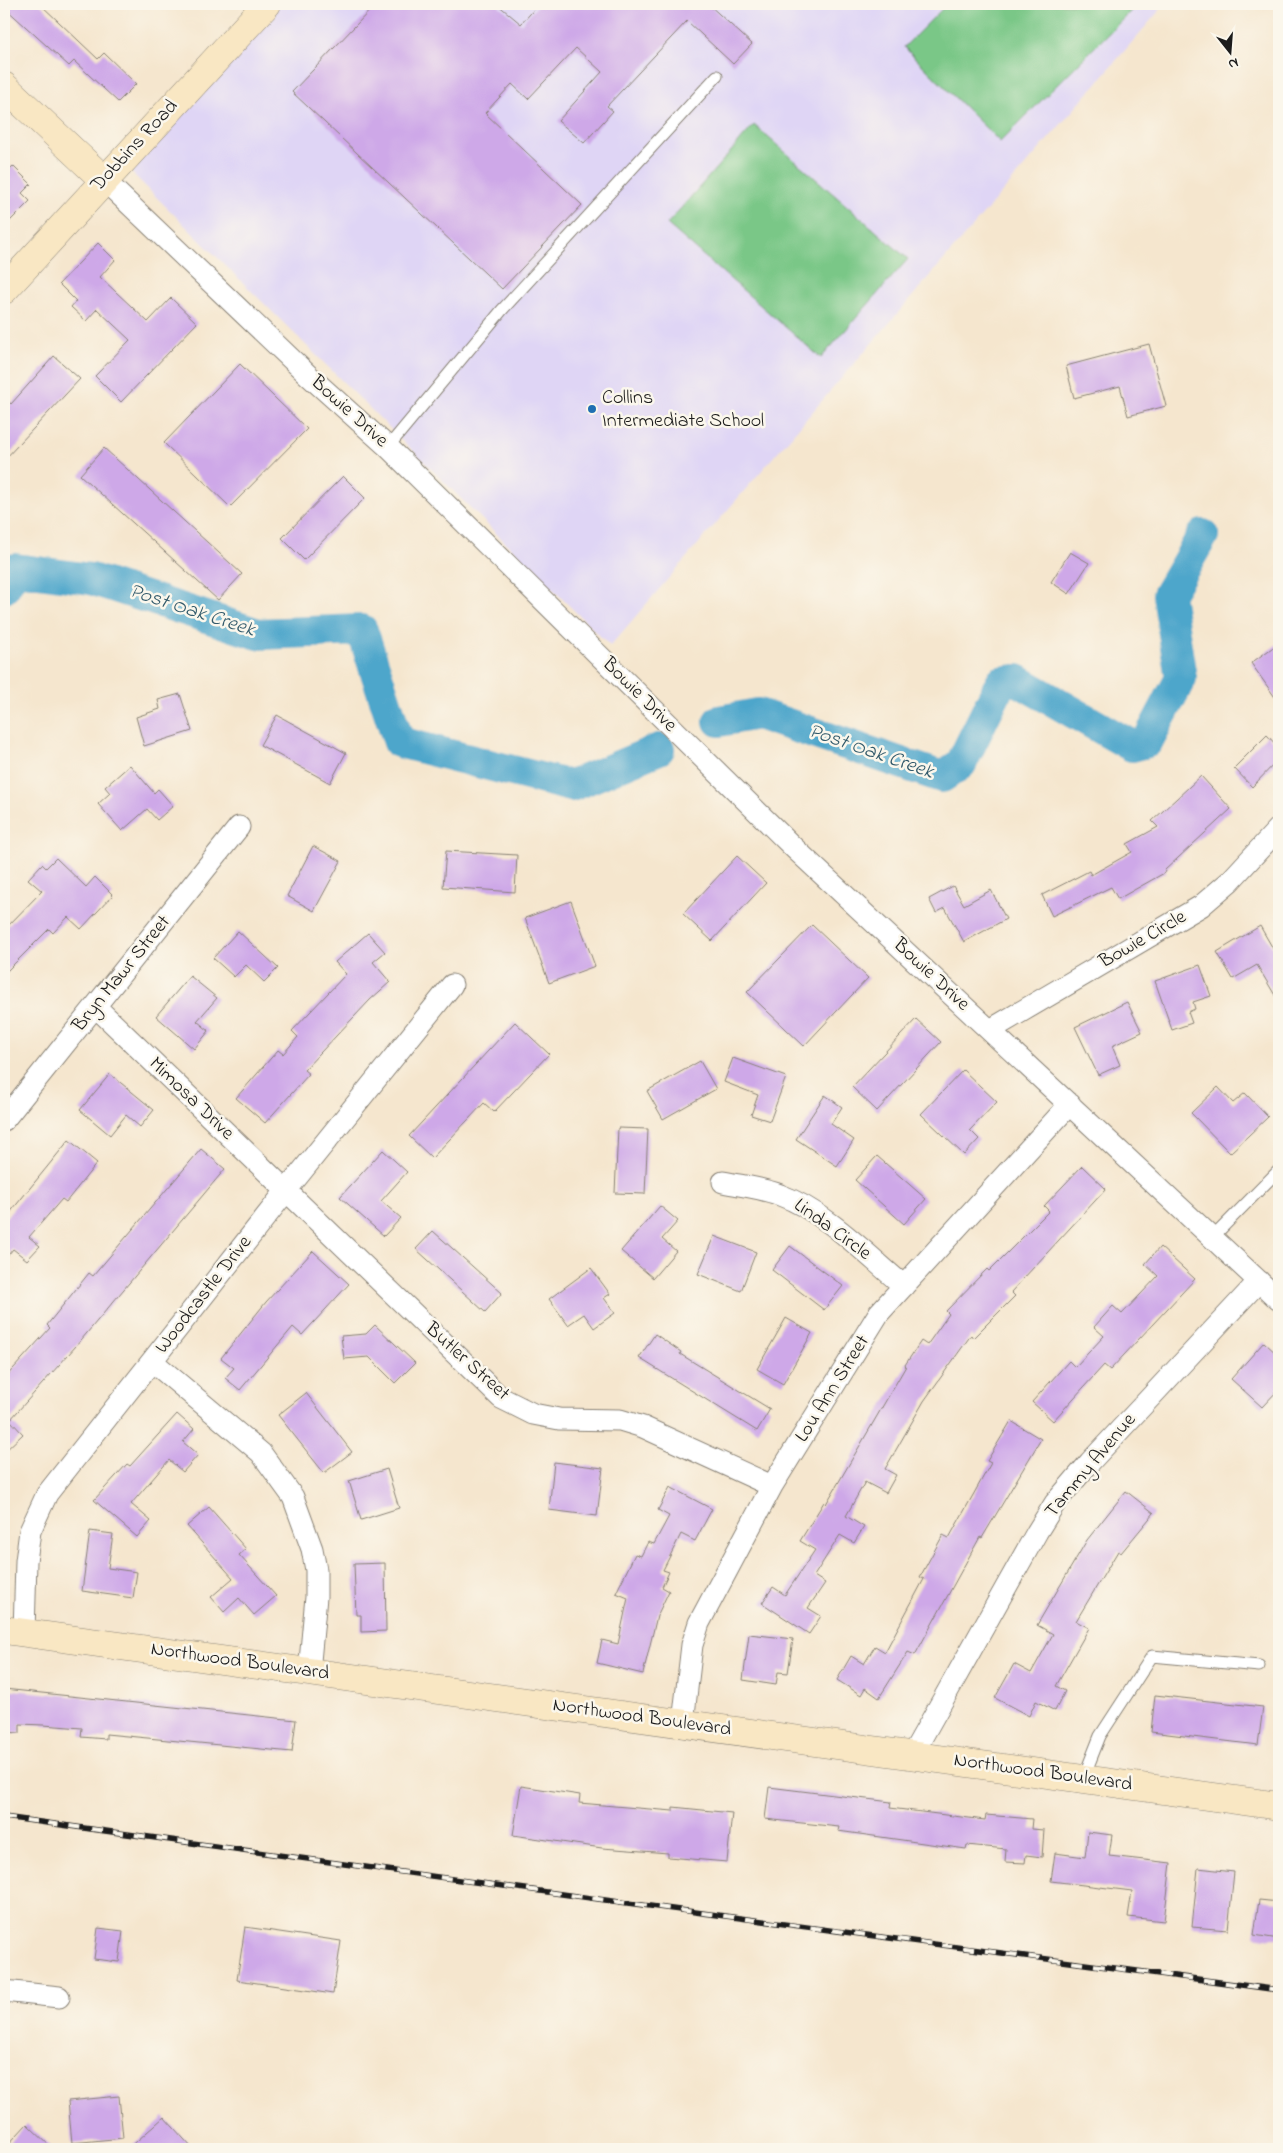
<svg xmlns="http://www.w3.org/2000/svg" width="1283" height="2153" font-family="'Indie Flower',sans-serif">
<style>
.built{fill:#dfd5f5}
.green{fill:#7ac787;stroke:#4b7252}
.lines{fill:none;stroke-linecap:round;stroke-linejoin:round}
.river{stroke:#4ea6cb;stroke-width:32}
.building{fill:#cea8e8}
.lane-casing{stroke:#888175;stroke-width:13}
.street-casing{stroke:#888175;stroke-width:23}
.secondary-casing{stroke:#888175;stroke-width:29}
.lane{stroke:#fff;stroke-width:11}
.street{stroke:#fff;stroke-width:21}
.secondary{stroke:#f9e7c3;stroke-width:28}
.rail-casing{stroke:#1c1c1c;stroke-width:5.5}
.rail{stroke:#fbf7ec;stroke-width:4;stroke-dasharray:11;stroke-linecap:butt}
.poi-dot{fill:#1f6fb2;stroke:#fbf7ec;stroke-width:2}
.labels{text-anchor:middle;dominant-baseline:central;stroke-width:5;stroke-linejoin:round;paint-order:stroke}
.street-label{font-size:20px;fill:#1c1c1c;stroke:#fbf7ec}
.poi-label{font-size:20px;fill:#1c1c1c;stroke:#fbf7ec;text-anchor:start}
.water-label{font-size:21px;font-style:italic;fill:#325a6b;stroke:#fbf7ec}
</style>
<rect width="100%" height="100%" fill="#fbf7ec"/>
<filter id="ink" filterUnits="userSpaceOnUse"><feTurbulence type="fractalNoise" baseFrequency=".02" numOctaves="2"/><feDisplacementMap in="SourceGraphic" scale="10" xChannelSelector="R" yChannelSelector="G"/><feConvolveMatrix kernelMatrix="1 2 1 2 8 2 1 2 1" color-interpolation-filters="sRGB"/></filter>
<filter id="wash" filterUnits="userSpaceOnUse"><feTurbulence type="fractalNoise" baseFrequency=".0096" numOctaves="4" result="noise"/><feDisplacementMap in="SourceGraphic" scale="20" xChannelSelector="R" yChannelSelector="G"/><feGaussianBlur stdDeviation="1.12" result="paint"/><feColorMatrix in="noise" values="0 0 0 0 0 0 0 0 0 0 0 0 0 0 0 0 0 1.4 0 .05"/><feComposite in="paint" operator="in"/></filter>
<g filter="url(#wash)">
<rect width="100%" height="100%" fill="#f5e6ce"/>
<!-- built -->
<path class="built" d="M 267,4 L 1165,4 L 610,646 L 131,172 L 230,44 Z"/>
<!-- green -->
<path class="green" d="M 947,4 L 1138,4 L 1000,142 L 904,47 Z
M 754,125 L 908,259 L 821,358 L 667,224 Z"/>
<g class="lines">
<!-- river -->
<path class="river" d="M 4,588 L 15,569 L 91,579 L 258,634 L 362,630 L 399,742 L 571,786 L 659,749
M 719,721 L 758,714 L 942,777 L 961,764 L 1001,682 L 1017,680 L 1132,746 L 1147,742 L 1181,678 L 1168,595 L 1203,535"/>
</g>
<g id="blocks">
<!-- building -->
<path class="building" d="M 4,4 L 40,4 L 98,59 L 104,53 L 136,84 L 118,102 L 74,61 L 69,66 L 4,7 Z
M 376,4 L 497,4 L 521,24 L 539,4 L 708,4 L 752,44 L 733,64 L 687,21 L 607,106 L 613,111 L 584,143 L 558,121 L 602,72 L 576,48 L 528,99 L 512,84 L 485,113 L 582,205 L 502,289 L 292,92 Z
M 13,166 L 31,184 L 22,193 L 30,201 L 4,227 L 4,174 Z
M 98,243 L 115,260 L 100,277 L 148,322 L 171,298 L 197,323 L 121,402 L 95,376 L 130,340 L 97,309 L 86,321 L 71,307 L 76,301 L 59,284 Z
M 1149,344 L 1166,406 L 1128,416 L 1120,386 L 1074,398 L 1066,366 Z
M 54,356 L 80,379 L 4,460 L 4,397 L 11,404 Z
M 240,364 L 307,429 L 230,507 L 164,443 Z
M 104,448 L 242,574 L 218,600 L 80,475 Z
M 343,476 L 365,498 L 304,560 L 282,538 Z
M 1070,552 L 1089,563 L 1069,594 L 1051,582 Z
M 1279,643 L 1279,703 L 1251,663 Z
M 180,694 L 192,731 L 144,746 L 136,717 L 160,709 L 158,700 Z
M 277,715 L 346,753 L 330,783 L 260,745 Z
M 1267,735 L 1279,748 L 1279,759 L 1252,787 L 1234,768 Z
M 130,765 L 154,793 L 158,789 L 173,806 L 157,820 L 147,809 L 122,831 L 98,804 L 110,793 L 105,787 Z
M 1201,776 L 1231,809 L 1165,870 L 1166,872 L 1118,899 L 1111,887 L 1052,916 L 1042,895 L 1089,871 L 1091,875 L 1132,852 L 1127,844 L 1158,827 L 1152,821 Z
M 313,846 L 341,861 L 314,911 L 287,896 Z
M 446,851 L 517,855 L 515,892 L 443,887 Z
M 737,856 L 766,883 L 712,941 L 683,914 Z
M 56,858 L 86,887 L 95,877 L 113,895 L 81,929 L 68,917 L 53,933 L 49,929 L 4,974 L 4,930 L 42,891 L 28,879 L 42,864 L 46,868 Z
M 953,886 L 964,905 L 991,890 L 1006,919 L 964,942 L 945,908 L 936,913 L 929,899 Z
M 571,901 L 595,966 L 549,983 L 525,918 Z
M 812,925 L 868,978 L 804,1046 L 747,992 Z
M 1260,926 L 1279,959 L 1279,1002 L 1257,965 L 1233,979 L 1217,952 Z
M 238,931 L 278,968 L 264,982 L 246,965 L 234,977 L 213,958 Z
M 368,933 L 385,952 L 373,962 L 390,982 L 370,1000 L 304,1070 L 309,1074 L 265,1123 L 236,1098 L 278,1050 L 283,1054 L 298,1037 L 292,1031 L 346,974 L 335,962 Z
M 1200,965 L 1211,996 L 1193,1002 L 1195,1009 L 1188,1012 L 1192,1023 L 1172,1030 L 1155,981 Z
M 190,976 L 217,998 L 197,1021 L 209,1031 L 194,1049 L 156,1016 Z
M 1127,1002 L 1142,1032 L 1112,1046 L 1120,1065 L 1098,1075 L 1075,1027 Z
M 916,1019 L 941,1042 L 877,1111 L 852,1087 Z
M 515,1022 L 549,1054 L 494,1112 L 484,1103 L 432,1158 L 409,1136 Z
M 733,1058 L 786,1077 L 770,1121 L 751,1115 L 758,1095 L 724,1082 Z
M 700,1061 L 716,1089 L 663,1119 L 647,1091 Z
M 963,1070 L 997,1102 L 970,1130 L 979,1139 L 964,1155 L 921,1114 Z
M 110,1074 L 154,1110 L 140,1127 L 126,1115 L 110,1135 L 80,1110 Z
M 1218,1087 L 1233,1103 L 1245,1093 L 1268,1117 L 1230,1153 L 1191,1113 Z
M 825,1095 L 842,1107 L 831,1124 L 854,1140 L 837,1166 L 796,1139 Z
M 618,1128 L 648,1129 L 645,1194 L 615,1193 Z
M 69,1140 L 97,1163 L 66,1202 L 62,1199 L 29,1237 L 40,1246 L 27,1260 L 13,1249 L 4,1260 L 4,1220 Z
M 201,1149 L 225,1169 L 76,1346 L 10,1420 L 23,1434 L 4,1452 L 4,1379 L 50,1328 L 47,1325 L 89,1273 L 93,1276 Z
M 383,1150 L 407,1172 L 381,1201 L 401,1218 L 384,1236 L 340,1197 Z
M 877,1156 L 926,1199 L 904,1224 L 855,1180 Z
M 1082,1166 L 1106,1189 L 1011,1292 L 1015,1296 L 973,1338 L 971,1335 L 924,1401 L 885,1469 L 896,1475 L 886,1493 L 865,1482 L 846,1516 L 864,1527 L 854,1543 L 840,1535 L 814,1576 L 825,1583 L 808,1608 L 821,1616 L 809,1634 L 762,1603 L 773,1587 L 785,1595 L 815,1550 L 800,1541 L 824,1502 L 826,1504 L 906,1366 L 905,1365 L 921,1341 L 927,1345 L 949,1314 L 946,1311 L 987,1269 L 989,1271 L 1049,1211 L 1044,1206 Z
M 660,1206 L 678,1221 L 662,1239 L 676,1251 L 653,1278 L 621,1251 Z
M 433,1231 L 502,1293 L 485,1312 L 416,1249 Z
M 714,1236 L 756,1252 L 741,1291 L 698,1274 Z
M 790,1246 L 843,1286 L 824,1310 L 772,1270 Z
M 1160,1247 L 1195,1279 L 1110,1370 L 1104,1365 L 1053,1421 L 1032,1402 L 1069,1361 L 1075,1367 L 1104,1336 L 1094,1327 L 1113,1306 L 1122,1314 L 1158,1276 L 1145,1264 Z
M 313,1251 L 349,1284 L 302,1335 L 293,1327 L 240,1390 L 225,1378 L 234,1368 L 221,1358 L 266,1302 Z
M 591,1268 L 610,1294 L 604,1298 L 615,1313 L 594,1328 L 584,1314 L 568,1325 L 549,1299 Z
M 786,1318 L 812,1333 L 783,1384 L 757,1369 Z
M 375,1325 L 415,1363 L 395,1383 L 369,1357 L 344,1359 L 341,1336 L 366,1334 Z
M 655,1334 L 681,1352 L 680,1354 L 770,1409 L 757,1431 L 639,1358 Z
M 1264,1342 L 1279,1356 L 1279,1389 L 1262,1407 L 1231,1379 Z
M 306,1393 L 352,1452 L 324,1473 L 278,1415 Z
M 177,1414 L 194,1429 L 183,1442 L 198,1455 L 183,1472 L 169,1460 L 131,1504 L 151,1521 L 137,1537 L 94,1500 L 127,1464 L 130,1466 Z
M 1011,1421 L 1041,1439 L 982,1538 L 980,1537 L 915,1655 L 908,1652 L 879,1698 L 865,1688 L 861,1695 L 837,1680 L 851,1656 L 864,1664 L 875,1646 L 885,1652 L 924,1579 L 920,1577 L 943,1535 L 949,1538 L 991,1463 L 987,1461 Z
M 554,1462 L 603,1468 L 597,1516 L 549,1510 Z
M 387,1469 L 399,1508 L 361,1520 L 349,1481 Z
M 670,1487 L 712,1509 L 695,1541 L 681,1534 L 663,1570 L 669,1572 L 662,1587 L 669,1591 L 657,1616 L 643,1674 L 597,1663 L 602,1640 L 618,1644 L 628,1598 L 616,1593 L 635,1554 L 641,1556 L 648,1542 L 654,1544 L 669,1516 L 658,1510 Z
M 1126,1491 L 1154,1513 L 1121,1553 L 1118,1551 L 1076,1621 L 1089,1628 L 1056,1686 L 1065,1691 L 1055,1711 L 1036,1701 L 1029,1716 L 995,1698 L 1014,1664 L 1031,1673 L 1053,1634 L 1037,1625 L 1087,1540 Z
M 209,1507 L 246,1549 L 239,1555 L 276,1596 L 254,1615 L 239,1598 L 224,1612 L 211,1597 L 233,1578 L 187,1526 Z
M 90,1531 L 113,1534 L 108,1568 L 137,1572 L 133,1598 L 82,1591 Z
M 385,1563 L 386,1631 L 361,1632 L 361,1615 L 356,1615 L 354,1564 Z
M 749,1634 L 793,1639 L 788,1673 L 778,1672 L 776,1685 L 743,1680 Z
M 4,1689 L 296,1720 L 292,1752 L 106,1734 L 106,1739 L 81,1737 L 82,1728 L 43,1725 L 20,1724 L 20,1733 L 4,1732 Z
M 1155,1695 L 1263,1707 L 1258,1745 L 1151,1732 Z
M 521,1786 L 580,1795 L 579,1803 L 673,1811 L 673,1807 L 732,1813 L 727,1862 L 668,1857 L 668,1853 L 602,1848 L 513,1835 Z
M 769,1787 L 891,1802 L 890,1808 L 985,1820 L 986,1815 L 1032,1819 L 1031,1829 L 1044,1830 L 1042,1857 L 1026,1855 L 1025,1863 L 1005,1862 L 1006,1849 L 967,1845 L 966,1849 L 838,1831 L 839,1827 L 765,1819 Z
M 1088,1832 L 1112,1835 L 1109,1856 L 1171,1863 L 1164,1921 L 1128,1917 L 1132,1891 L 1051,1881 L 1055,1853 L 1085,1857 Z
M 1198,1868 L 1234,1872 L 1228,1930 L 1192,1927 Z
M 1259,1900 L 1279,1902 L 1279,1939 L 1254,1935 Z
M 245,1927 L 341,1941 L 333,1994 L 237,1980 Z
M 98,1928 L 123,1931 L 119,1962 L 94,1959 Z
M 119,2096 L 123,2138 L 72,2143 L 68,2101 Z
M 164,2117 L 193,2149 L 128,2149 Z
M 27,2124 L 53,2149 L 4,2149 Z"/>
</g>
</g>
<g filter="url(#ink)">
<use href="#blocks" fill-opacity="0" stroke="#888175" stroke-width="1"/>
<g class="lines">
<!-- lane casing -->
<g class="lane-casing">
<path id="lane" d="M 388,447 L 502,310 L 717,76
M 1213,1237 L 1279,1170
M 1083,1779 L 1100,1736 L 1152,1656 L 1259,1666"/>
</g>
<!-- street casing -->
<g class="street-casing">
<path id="street" d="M 104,180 L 308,375 L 388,447 L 793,847 L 1279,1300
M 96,1007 L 501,1398 L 533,1414 L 559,1419 L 620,1420 L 643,1427 L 772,1486
M 990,1030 L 1201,906 L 1230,881 L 1279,828
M 4,1120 L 239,827
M 723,1182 C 742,1186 763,1188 780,1195 C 825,1211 868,1256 904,1286
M 152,1361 L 261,1453 L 293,1497 L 312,1549 L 316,1570 L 316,1597 L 309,1672
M 24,1633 L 26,1561 L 30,1531 L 47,1494 L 286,1191 L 452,985
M 683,1723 L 692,1645 L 699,1623 L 772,1486 L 879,1313 L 1070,1104
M 912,1755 L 1037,1532 L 1055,1503 L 1090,1462 L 1259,1281
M 4,1991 L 59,1997"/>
</g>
<!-- secondary casing -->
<g class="secondary-casing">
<path id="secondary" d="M 4,86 L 104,180
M 4,290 L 267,4
M 4,1630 L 1279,1806"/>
</g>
<!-- lane -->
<use href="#lane" class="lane"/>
<!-- street -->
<use href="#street" class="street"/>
<!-- secondary -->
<use href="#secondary" class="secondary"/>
<!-- rail casing -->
<g class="rail-casing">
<path id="rail" d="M 4,1817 L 605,1900 L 1279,1990"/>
</g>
<!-- rail -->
<use href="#rail" class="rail"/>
</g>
</g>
<!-- markers -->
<circle class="poi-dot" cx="592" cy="409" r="5"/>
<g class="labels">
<!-- street labels -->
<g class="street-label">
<text transform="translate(135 146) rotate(-47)">Dobbins Road</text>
<text transform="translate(349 412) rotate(42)">Bowie Drive</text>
<text transform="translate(639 695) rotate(45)">Bowie Drive</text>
<text transform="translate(1143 940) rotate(-30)">Bowie Circle</text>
<text transform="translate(122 974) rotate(-51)">Bryn Mawr Street</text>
<text transform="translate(931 975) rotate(43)">Bowie Drive</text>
<text transform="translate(191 1099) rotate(44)">Mimosa Drive</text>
<text transform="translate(832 1230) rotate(36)">Linda Circle</text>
<text transform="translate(204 1295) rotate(-52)">Woodcastle Drive</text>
<text transform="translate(467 1362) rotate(42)">Butler Street</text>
<text transform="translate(833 1389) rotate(-58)">Lou Ann Street</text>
<text transform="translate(1091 1466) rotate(-50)">Tammy Avenue</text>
<text transform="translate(240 1662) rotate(8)">Northwood Boulevard</text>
<text transform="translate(642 1718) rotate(8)">Northwood Boulevard</text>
<text transform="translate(1043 1773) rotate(8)">Northwood Boulevard</text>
</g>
<!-- poi labels -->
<g class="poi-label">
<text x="602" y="398">Collins<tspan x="602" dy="23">Intermediate School</tspan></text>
</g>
<!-- water labels -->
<g class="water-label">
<text transform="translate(192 611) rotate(18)">Post Oak Creek</text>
<text transform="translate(871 752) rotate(19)">Post Oak Creek</text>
</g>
</g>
<!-- margin -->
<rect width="1283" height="2153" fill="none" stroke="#fbf7ec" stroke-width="20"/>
<!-- north arrow -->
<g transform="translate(1230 52) rotate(163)" stroke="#fbf7ec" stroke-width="4" paint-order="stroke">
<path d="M0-4L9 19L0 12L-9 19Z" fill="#1c1c1c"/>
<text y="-8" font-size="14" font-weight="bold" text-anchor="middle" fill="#1c1c1c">N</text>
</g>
</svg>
